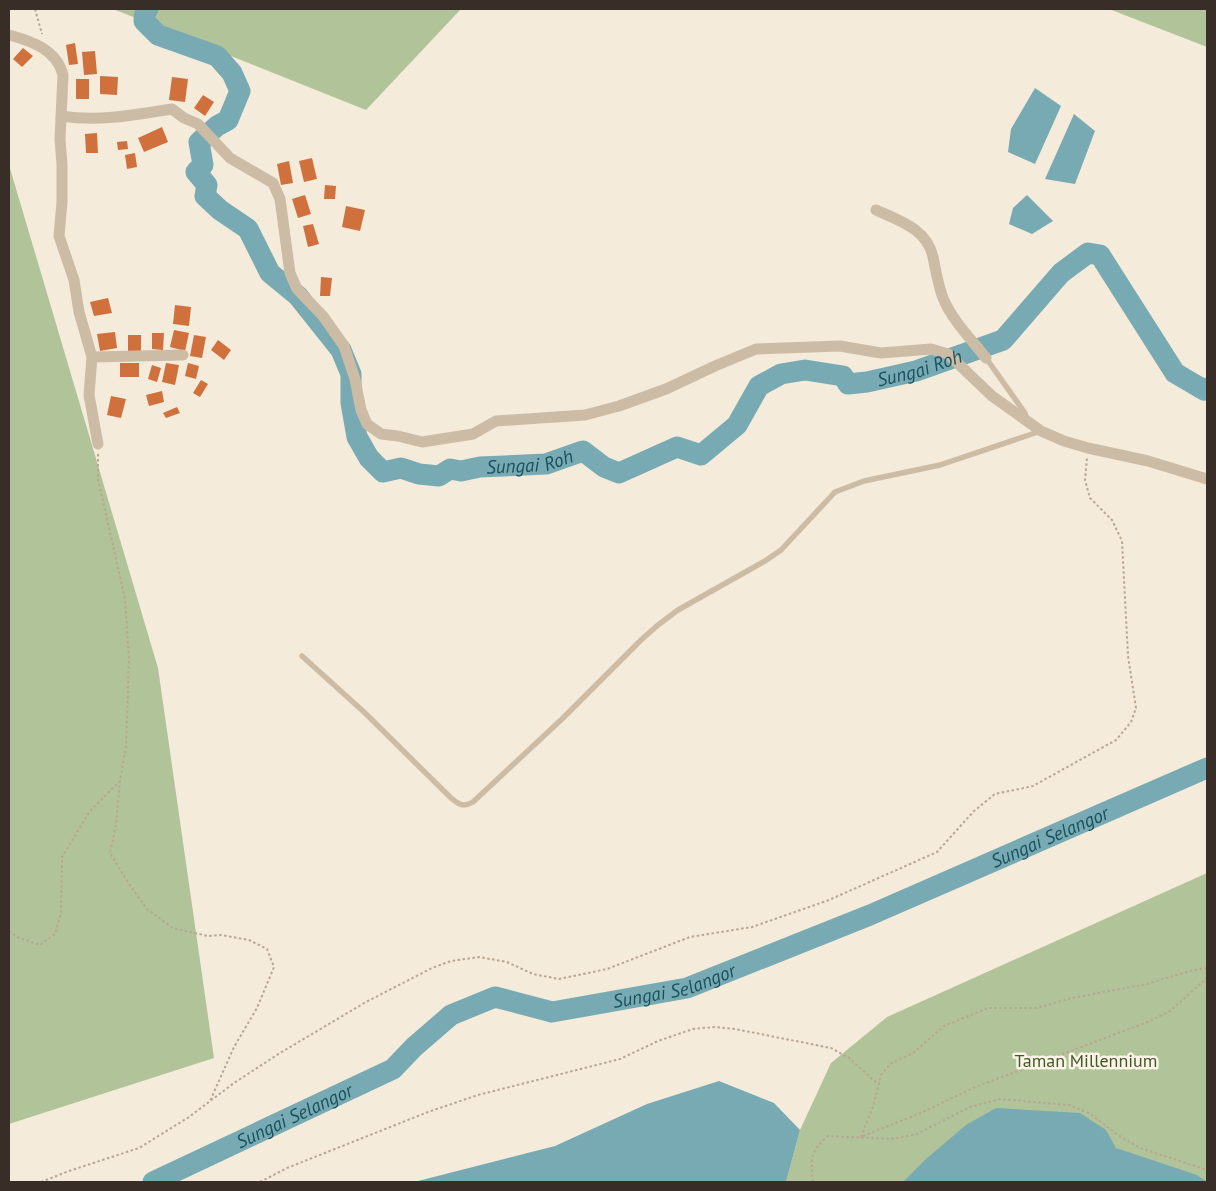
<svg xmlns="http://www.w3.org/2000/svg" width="1216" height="1191" font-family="'PT Sans',sans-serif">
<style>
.green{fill:#b1c499}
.water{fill:#77aab3}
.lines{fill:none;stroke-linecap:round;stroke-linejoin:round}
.river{stroke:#77aab3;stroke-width:21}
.building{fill:#cf703d}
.path{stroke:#b9a690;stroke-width:2;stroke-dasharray:2.5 2.5;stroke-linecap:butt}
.lane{stroke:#cdbca5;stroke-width:5.5}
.street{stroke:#cdbca5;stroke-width:11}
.labels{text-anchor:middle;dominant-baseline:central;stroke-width:5;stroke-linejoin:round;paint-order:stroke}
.park-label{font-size:18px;fill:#425829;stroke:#fbf4e7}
.water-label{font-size:19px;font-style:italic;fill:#19515d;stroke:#fbf4e7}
</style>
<rect width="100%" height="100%" fill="#f4ebdb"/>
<path class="green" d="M 113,9 L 461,9 L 366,110 Z
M 1109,9 L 1207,9 L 1207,47 Z
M 9,165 L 158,668 L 214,1058 L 9,1124 Z
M 1207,873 L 1207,1182 L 786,1182 L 800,1130 L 831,1063 L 887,1017 Z"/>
<path class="water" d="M 1035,88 L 1061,106 L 1035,164 L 1008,152 L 1011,129 Z
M 1074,114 L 1095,131 L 1075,184 L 1045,179 Z
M 1027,195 L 1053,221 L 1032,234 L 1009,224 L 1013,208 Z
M 719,1081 L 774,1103 L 800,1130 L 786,1182 L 414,1182 L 555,1146 L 647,1104 Z
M 996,1108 L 1080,1113 L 1106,1130 L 1116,1148 L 1197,1175 L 1207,1182 L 903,1182 L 926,1159 L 966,1125 Z"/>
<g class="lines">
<g class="river">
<path id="s1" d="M 148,9 L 145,12 L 144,21 L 158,35 L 217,56 L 232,73 L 240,91 L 228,120 L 217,126 L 199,142 L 203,165 L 196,172 L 207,185 L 205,196 L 220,210 L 248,229 L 270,273 L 298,296 L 341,350 L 351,374 L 351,403 L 357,437 L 369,458 L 383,472 L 401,468 L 419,474 L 439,476 L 450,469 L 461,471 L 480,467 L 546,464 L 583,451 L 604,467 L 619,473 L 677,447 L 701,455 L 737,425 L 759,386 L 781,374 L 805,370 L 843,376 L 848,384 L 867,382 L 916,371 L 1003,340 L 1061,273 L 1088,253 L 1100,255 L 1175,373 L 1204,390 L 1207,388"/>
<path id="s2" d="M 153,1182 L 393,1069 L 414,1047 L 451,1015 L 495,997 L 552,1012 L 687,988 L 870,915 L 1207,768"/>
</g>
</g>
<path class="building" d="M 75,43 L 78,64 L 69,65 L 66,45 Z
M 23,48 L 33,56 L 22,67 L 13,59 Z
M 95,51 L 97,74 L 84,75 L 82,52 Z
M 100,76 L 118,77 L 117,95 L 100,94 Z
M 172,77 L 188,79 L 185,102 L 169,100 Z
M 76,79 L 89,79 L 89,99 L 76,99 Z
M 203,95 L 214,102 L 205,116 L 194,108 Z
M 162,127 L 168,142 L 144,152 L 138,138 Z
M 97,133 L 98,153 L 86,153 L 85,134 Z
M 127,141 L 128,149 L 118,150 L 117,142 Z
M 135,153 L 137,167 L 127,169 L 125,155 Z
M 312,158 L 317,179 L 304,182 L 299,161 Z
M 289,161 L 293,183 L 281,185 L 277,164 Z
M 325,185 L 336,186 L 335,199 L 324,199 Z
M 305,195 L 311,214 L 298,218 L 292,199 Z
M 346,206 L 365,210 L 360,231 L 342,227 Z
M 313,224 L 319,244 L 308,247 L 303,226 Z
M 321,277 L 332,278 L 330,296 L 320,296 Z
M 108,298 L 112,313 L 94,316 L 90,302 Z
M 175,305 L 191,307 L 189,326 L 173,324 Z
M 174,330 L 189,333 L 185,351 L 170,347 Z
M 115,332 L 117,348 L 100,351 L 97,334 Z
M 152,333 L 164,333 L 163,350 L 152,349 Z
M 128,335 L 141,335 L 141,351 L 128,351 Z
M 194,335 L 206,337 L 202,358 L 190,356 Z
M 218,340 L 231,350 L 224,360 L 211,350 Z
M 120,363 L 139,363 L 139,377 L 120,377 Z
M 166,363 L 179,365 L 175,385 L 162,382 Z
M 188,363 L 199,366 L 196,379 L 185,376 Z
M 152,365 L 161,368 L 157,382 L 148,379 Z
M 201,380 L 208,384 L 200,397 L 193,393 Z
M 162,391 L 164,402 L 149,406 L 146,395 Z
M 111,396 L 126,399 L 121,418 L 107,415 Z
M 177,407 L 180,413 L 166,418 L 163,413 Z"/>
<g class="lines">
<path class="path" d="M 35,9 L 42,34
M 98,454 L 98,479 L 125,599 L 129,659 L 126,746 L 120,781 L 116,825 L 110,853 L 129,884 L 147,909 L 173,928 L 208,936 L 221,935 L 249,940 L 267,949 L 274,967 L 257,1008 L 234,1047 L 210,1101
M 9,931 L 17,937 L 40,945 L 55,934 L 61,913 L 62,857 L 90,811 L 120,781
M 863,1136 L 923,1112 L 973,1088 L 1150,1021 L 1170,1011 L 1207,978
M 861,1137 L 873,1107 L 881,1075 L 890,1064 L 913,1053 L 944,1026 L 988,1008 L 1036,1008 L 1072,998 L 1147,984 L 1189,971 L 1207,968
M 41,1182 L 69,1171 L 139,1148 L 189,1117 L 234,1083 L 280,1053 L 366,1002 L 432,968 L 451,961 L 479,957 L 507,962 L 533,974 L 559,979 L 607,969 L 690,937 L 752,927 L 829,900 L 937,852 L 974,811 L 995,794 L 1033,786 L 1116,740 L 1131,722 L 1136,708 L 1128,656 L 1122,541 L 1112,520 L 1090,498 L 1085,480 L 1087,458
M 260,1182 L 287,1168 L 428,1112 L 478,1095 L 620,1059 L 658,1041 L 693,1029 L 714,1027 L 735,1029 L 831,1048 L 849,1058 L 878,1084
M 813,1182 C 811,1159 809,1152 828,1136 L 890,1139 L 917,1134 L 970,1107 L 1000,1099 L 1069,1105 L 1089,1113 L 1118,1135 L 1140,1148 L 1207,1170"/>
<path class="lane" d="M 986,358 L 1025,413 L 1027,420
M 302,656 L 364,712 L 450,797 C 458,804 463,808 473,802 L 562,719 L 641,640 L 658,625 L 678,610 L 765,561 L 781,550 L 835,492 L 864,481 L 940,465 L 1041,431"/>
<path class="street" d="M 9,35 C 32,41 57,50 63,75 L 60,139 L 62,165 L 62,202 L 59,236 L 74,280 L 79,312 L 92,357 L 89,395 L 98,444
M 61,116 C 98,122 135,115 172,109 L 184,118 L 198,124 L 230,158 L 273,183 L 280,199 L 290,273 L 297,289 L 323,316 L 344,346 L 355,379 L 361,410 L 367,424 L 381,434 L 398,436 L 422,442 L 473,434 L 496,421 L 585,415 L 619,406 L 666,389 L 715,366 L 756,349 L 840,346 L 881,353 L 931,349 L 948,354 L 992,396 L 1041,431 L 1064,441 L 1088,448 L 1148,461 L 1207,479
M 876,210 C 900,221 927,229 933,257 C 936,271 938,285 943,298 C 952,320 971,339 986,358
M 92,357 L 183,355"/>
</g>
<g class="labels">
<g class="park-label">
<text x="1086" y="1060">Taman Millennium</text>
</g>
<g class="water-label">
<text stroke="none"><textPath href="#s1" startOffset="1210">Sungai Roh</textPath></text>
<text stroke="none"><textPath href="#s1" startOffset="761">Sungai Roh</textPath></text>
<text stroke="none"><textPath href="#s2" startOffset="981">Sungai Selangor</textPath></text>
<text stroke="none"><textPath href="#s2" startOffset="576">Sungai Selangor</textPath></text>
<text stroke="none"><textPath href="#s2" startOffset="156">Sungai Selangor</textPath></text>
</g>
</g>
<rect width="1216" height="1191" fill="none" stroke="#382e27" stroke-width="20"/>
</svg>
